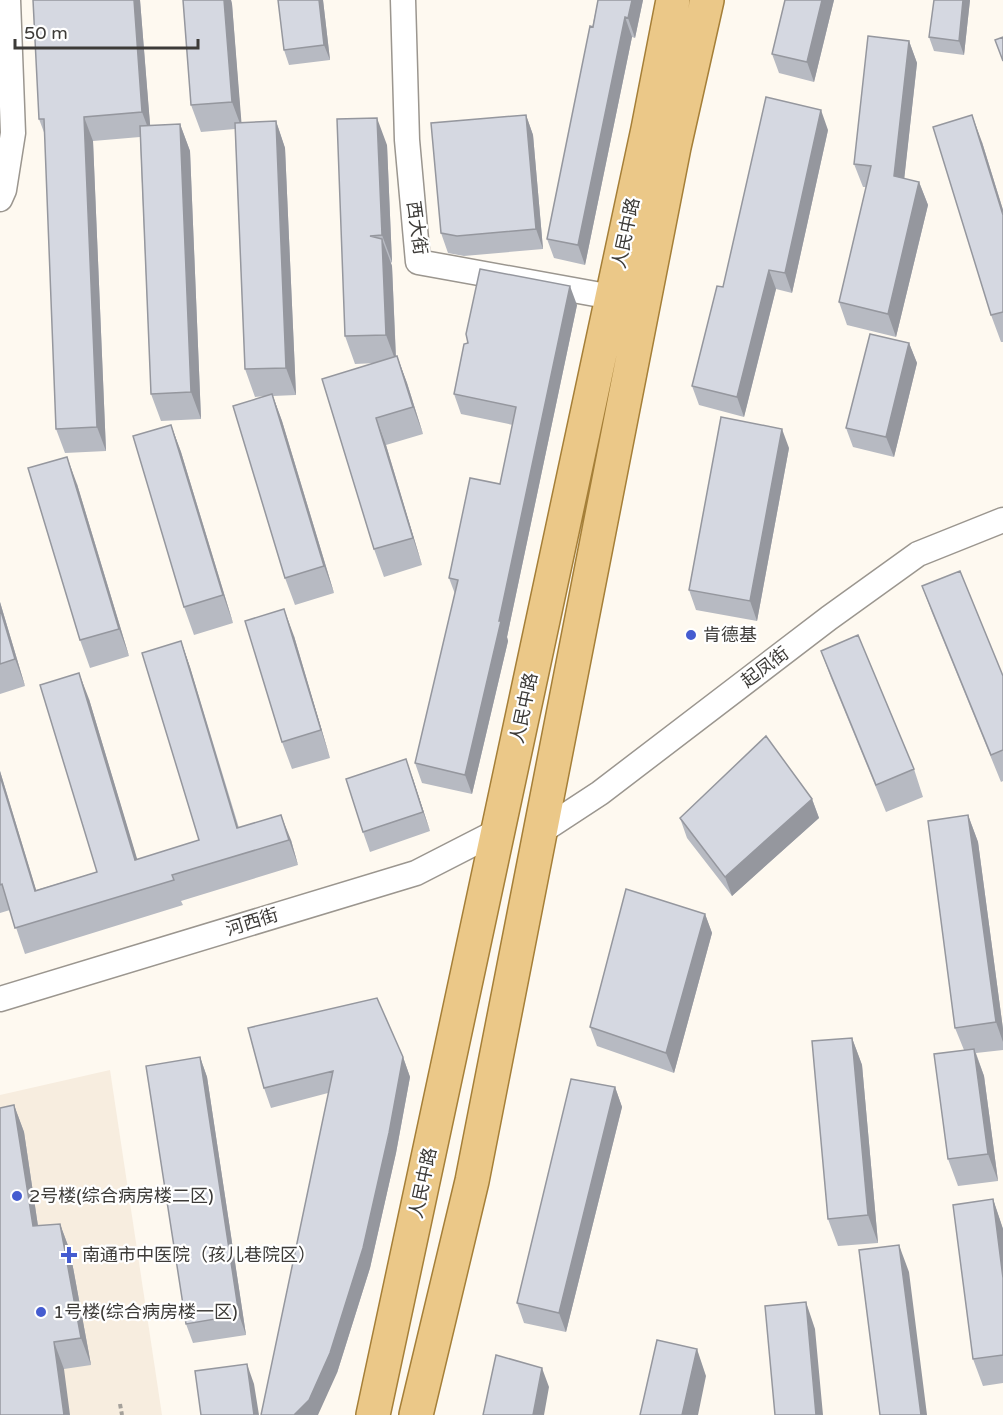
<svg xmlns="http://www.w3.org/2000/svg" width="1003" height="1415" font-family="'Varela Round','Noto Sans SC',sans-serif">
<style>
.built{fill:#f7eddf}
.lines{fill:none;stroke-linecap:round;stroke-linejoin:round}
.street-casing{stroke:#9b968f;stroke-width:27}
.primary-casing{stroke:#a57f38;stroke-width:36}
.path{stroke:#a5a19b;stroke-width:4;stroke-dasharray:4.5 3;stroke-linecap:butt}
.street{stroke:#fff;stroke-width:24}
.primary{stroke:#ebc888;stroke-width:33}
.wall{fill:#b7bac2}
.shaded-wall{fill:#95979e}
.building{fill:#d5d8e1;stroke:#95979e;stroke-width:1.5}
.poi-dot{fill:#455cd0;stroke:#fff;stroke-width:2}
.labels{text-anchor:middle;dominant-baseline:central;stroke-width:4.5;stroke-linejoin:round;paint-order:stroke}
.street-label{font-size:18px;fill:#3d3b38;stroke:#fff}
.poi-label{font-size:18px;fill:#3d3b38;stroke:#fff;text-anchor:start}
</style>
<rect width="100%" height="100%" fill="#fef9f0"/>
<path class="built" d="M 110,1070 L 162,1415 L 0,1415 L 0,1095 Z"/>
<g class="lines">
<defs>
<path id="street" d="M 403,0 L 407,140 L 418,262 L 612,297
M 0,199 L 4,190 L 13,133 L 8,0
M 539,833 L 600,793 L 829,618 L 918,554 L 1003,520
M 0,999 L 416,873 L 498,831"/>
<path id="primary" d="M 373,1415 L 648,129 L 673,0
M 416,1415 L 472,1181 L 674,147 L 707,0"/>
</defs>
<use href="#street" class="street-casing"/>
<use href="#primary" class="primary-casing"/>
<path class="path" d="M 120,1404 L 122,1415"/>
<use href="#street" class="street"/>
<use href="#primary" class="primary"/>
</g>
<path class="wall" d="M 140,0 L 150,126 L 180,124 L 190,151 L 201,419 L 161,421 L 151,394 L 140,137 L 93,141 L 106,451 L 65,453 L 56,429 L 45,135 L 39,119 Z
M 183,0 L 231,0 L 232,4 L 241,123 L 276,121 L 285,148 L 296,395 L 273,396 L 282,421 L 334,593 L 295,605 L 285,578 L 265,396 L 255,397 L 245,369 L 235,129 L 201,132 L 191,105 Z
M 323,0 L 330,60 L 289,65 L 284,50 Z
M 598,0 L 643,0 L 635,38 L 632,37 L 585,265 L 554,258 L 547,239 Z
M 785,0 L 834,0 L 814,82 L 779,73 L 772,54 Z
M 970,0 L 964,55 L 934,51 L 929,37 Z
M 909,41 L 917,63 L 904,179 L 919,182 L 928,205 L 896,337 L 847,325 L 839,302 L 866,187 L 863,187 L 854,164 Z
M 526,115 L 533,135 L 543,249 L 464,256 L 448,253 L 441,233 Z
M 828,130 L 792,293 L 776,289 L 744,417 L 699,405 L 692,386 L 723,287 Z
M 982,142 L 1003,210 L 1003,342 L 1001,342 L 991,315 Z
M 387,145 L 392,262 L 391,263 L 392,266 L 396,357 L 397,356 L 407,383 L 423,434 L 386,445 L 422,565 L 384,577 L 374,549 L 376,363 L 355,364 L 345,336 Z
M 577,305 L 507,637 L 508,641 L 472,794 L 422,783 L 415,763 L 455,594 L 449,578 L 500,484 L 513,425 L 461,414 L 454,394 Z
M 909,343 L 917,363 L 894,457 L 853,447 L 846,428 Z
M 171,425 L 181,452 L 233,623 L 194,635 L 184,607 Z
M 789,448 L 757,621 L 696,610 L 689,590 Z
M 77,484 L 129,656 L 90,668 L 80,640 Z
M 922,586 L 1003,676 L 1003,781 L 1001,782 L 932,613 Z
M 0,602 L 25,686 L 0,694 Z
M 294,636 L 330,758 L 292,769 L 282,742 Z
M 181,641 L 190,667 L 239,828 L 291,840 L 298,865 L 181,901 L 183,905 L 25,954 L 10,910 L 0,913 L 0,771 L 36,890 L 97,872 L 89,699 L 137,860 L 199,840 Z
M 821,651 L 914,769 L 923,797 L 886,812 L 831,678 Z
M 413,779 L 430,831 L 370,852 L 363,832 Z
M 812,799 L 819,818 L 732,896 L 687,838 L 680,818 Z
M 968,815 L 978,842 L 1003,1029 L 1003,1050 L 976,1053 L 984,1076 L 998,1181 L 958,1186 L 948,1159 L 964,1050 L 955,1028 Z
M 705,914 L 712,933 L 674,1073 L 597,1046 L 590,1027 Z
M 248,1028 L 403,1057 L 410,1077 L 396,1153 L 370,1268 L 337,1373 L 328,1093 L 271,1108 L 264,1088 Z
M 852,1038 L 862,1065 L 878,1243 L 838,1246 L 828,1219 Z
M 200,1057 L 207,1077 L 246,1335 L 193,1343 L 186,1324 Z
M 615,1087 L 622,1107 L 566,1332 L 524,1323 L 517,1303 Z
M 14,1105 L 24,1132 L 38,1226 L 60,1224 L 70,1251 L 91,1365 L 64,1369 L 0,1415 Z
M 993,1199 L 1003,1229 L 1003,1383 L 983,1386 L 973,1359 Z"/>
<path class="shaded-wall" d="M 134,0 L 140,0 L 151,136 L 142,112 Z
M 224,0 L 231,0 L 232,4 L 242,129 L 232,102 Z
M 319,0 L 323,0 L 330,60 L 324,45 Z
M 632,0 L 643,0 L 635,38 L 628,18 Z
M 822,0 L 834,0 L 814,82 L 807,62 Z
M 963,0 L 970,0 L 964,55 L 959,41 Z
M 625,17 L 632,37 L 585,265 L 578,245 Z
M 909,41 L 917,63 L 902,199 L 894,176 Z
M 821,110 L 828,130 L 792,293 L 785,273 Z
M 526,115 L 533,135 L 543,249 L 536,229 Z
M 972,115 L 982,142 L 1003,210 L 1003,215 Z
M 84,117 L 93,141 L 106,451 L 97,427 Z
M 377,118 L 387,145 L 392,262 L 382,235 Z
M 276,121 L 285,148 L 296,395 L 286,368 Z
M 180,124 L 190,151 L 201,419 L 191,392 Z
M 919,182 L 928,205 L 896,337 L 888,314 Z
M 382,239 L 392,266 L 396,362 L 386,335 Z
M 769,270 L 776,289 L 744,417 L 737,397 Z
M 570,286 L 577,305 L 507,637 L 508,641 L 472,794 L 465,775 L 499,621 Z
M 909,343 L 917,363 L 894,457 L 886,437 Z
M 397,356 L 407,383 L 423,434 L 413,407 Z
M 272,394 L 282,421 L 334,593 L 324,566 Z
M 376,418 L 386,445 L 422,565 L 413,538 Z
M 171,425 L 181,452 L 233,623 L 223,595 Z
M 782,429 L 789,448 L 757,621 L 750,601 Z
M 67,457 L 77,484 L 129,656 L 119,629 Z
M 0,602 L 25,686 L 15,659 L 0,608 Z
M 284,609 L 294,636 L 330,758 L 321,730 Z
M 181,641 L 190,667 L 246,854 L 237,828 Z
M 79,673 L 89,699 L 145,885 L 135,860 Z
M 406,759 L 413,779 L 430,831 L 423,812 Z
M 0,771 L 44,916 L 35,891 L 0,776 Z
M 812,799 L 819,818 L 732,896 L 725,877 Z
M 281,815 L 291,840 L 298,865 L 289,840 Z
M 968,815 L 978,842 L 1003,1029 L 1003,1042 L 996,1022 Z
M 705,914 L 712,933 L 674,1073 L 666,1053 Z
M 852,1038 L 862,1065 L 878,1243 L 868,1215 Z
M 974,1049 L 984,1076 L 998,1181 L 988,1154 Z
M 200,1057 L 207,1077 L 246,1335 L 239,1315 Z
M 403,1057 L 410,1077 L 396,1153 L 370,1268 L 337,1373 L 318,1415 L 294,1415 Z
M 615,1087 L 622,1107 L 566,1332 L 559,1313 Z
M 14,1105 L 24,1132 L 42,1253 L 33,1226 Z
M 993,1199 L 1003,1229 L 1003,1278 Z
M 60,1224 L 70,1251 L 91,1365 L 81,1338 Z
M 899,1245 L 909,1272 L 927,1415 L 921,1415 Z
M 806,1302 L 815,1329 L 823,1415 L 816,1415 Z
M 54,1342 L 64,1369 L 70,1415 L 64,1415 Z
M 697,1349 L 706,1376 L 698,1415 L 682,1415 Z
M 247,1364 L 254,1384 L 259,1415 L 254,1415 Z
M 542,1368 L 549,1387 L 544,1415 L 533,1415 Z"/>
<path class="building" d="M 33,0 L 134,0 L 142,112 L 84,117 L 97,427 L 56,429 L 44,119 L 39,119 Z
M 183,0 L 224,0 L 232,102 L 191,105 Z
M 278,0 L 319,0 L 324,45 L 284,50 Z
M 598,0 L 632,0 L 628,18 L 625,17 L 578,245 L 547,239 L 590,26 L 593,27 Z
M 785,0 L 822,0 L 807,62 L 772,54 Z
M 934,0 L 963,0 L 959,41 L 929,37 Z
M 868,36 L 909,41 L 894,176 L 919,182 L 888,314 L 839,302 L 871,166 L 854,164 Z
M 1003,37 L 1003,61 L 995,40 Z
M 766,97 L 821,110 L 785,273 L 769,270 L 737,397 L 692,386 L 717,286 L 723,287 Z
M 526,115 L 536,229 L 457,236 L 441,233 L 431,123 Z
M 972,115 L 1003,215 L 1003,312 L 991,315 L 933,127 Z
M 377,118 L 382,235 L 370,236 L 382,239 L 386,335 L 345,336 L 337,119 Z
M 276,121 L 286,368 L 245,369 L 235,123 Z
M 180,124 L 191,392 L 151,394 L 140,126 Z
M 480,269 L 570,286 L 499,621 L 501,621 L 465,775 L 415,763 L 458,580 L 449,578 L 470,478 L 500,484 L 516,407 L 454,394 L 464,344 L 468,343 L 466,334 Z
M 870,334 L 909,343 L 886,437 L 846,428 Z
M 397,356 L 413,407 L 376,418 L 413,538 L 374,549 L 322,379 Z
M 272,394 L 324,566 L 285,578 L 233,406 Z
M 721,417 L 782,429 L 750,601 L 689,590 Z
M 171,425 L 223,595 L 184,607 L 133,436 Z
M 67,457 L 119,629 L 80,640 L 28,468 Z
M 960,571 L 1003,676 L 1003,750 L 991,755 L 922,586 Z
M 0,608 L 15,659 L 0,664 Z
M 284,609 L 321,730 L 282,742 L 245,621 Z
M 858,635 L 914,769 L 876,785 L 821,651 Z
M 181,641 L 237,828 L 281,815 L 289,840 L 172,875 L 174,880 L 15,928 L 2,884 L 0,885 L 0,776 L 35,891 L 97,872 L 40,685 L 79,673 L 135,860 L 199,840 L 142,653 Z
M 766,736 L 812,799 L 725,877 L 680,818 Z
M 406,759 L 423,812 L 363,832 L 346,779 Z
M 968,815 L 996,1022 L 955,1028 L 928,821 Z
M 626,889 L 705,914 L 666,1053 L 590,1027 Z
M 377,998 L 403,1057 L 389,1133 L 363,1248 L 330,1353 L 309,1400 L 294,1415 L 261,1415 L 333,1071 L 264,1088 L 248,1028 Z
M 852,1038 L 868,1215 L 828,1219 L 812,1041 Z
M 974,1049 L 988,1154 L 948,1159 L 934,1054 Z
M 200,1057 L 239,1315 L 186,1324 L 146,1066 Z
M 571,1079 L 615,1087 L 559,1313 L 517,1303 Z
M 14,1105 L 33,1226 L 60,1224 L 81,1338 L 54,1342 L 64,1415 L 0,1415 L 0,1108 Z
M 993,1199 L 1003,1278 L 1003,1355 L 973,1359 L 953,1205 Z
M 899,1245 L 921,1415 L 880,1415 L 859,1250 Z
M 806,1302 L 816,1415 L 775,1415 L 765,1306 Z
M 657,1340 L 697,1349 L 682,1415 L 640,1415 Z
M 496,1355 L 542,1368 L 533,1415 L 483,1415 Z
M 247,1364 L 254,1415 L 201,1415 L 195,1371 Z"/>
<g class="poi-dot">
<circle cx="691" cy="635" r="6"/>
<circle cx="17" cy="1196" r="6"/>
<path d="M66 1246h6v6h6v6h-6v6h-6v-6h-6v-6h6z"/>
<circle cx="41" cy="1312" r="6"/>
</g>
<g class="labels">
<g class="street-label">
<text transform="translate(417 228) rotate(82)">西大街</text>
<text transform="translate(626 233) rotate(-78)">人民中路</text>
<text transform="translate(765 667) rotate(-37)">起凤街</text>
<text transform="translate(524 708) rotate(-78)">人民中路</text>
<text transform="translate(252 922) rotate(-17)">河西街</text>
<text transform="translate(423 1183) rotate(-78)">人民中路</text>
</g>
<g class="poi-label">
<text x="703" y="635">肯德基</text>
<text x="29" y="1196">2号楼(综合病房楼二区)</text>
<text x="82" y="1255">南通市中医院（孩儿巷院区）</text>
<text x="53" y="1312">1号楼(综合病房楼一区)</text>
</g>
</g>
<path d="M15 39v9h183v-9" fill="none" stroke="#3d3b38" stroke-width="3"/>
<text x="24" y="39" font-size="18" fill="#3d3b38" stroke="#ffffff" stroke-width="4.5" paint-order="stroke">50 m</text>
</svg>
